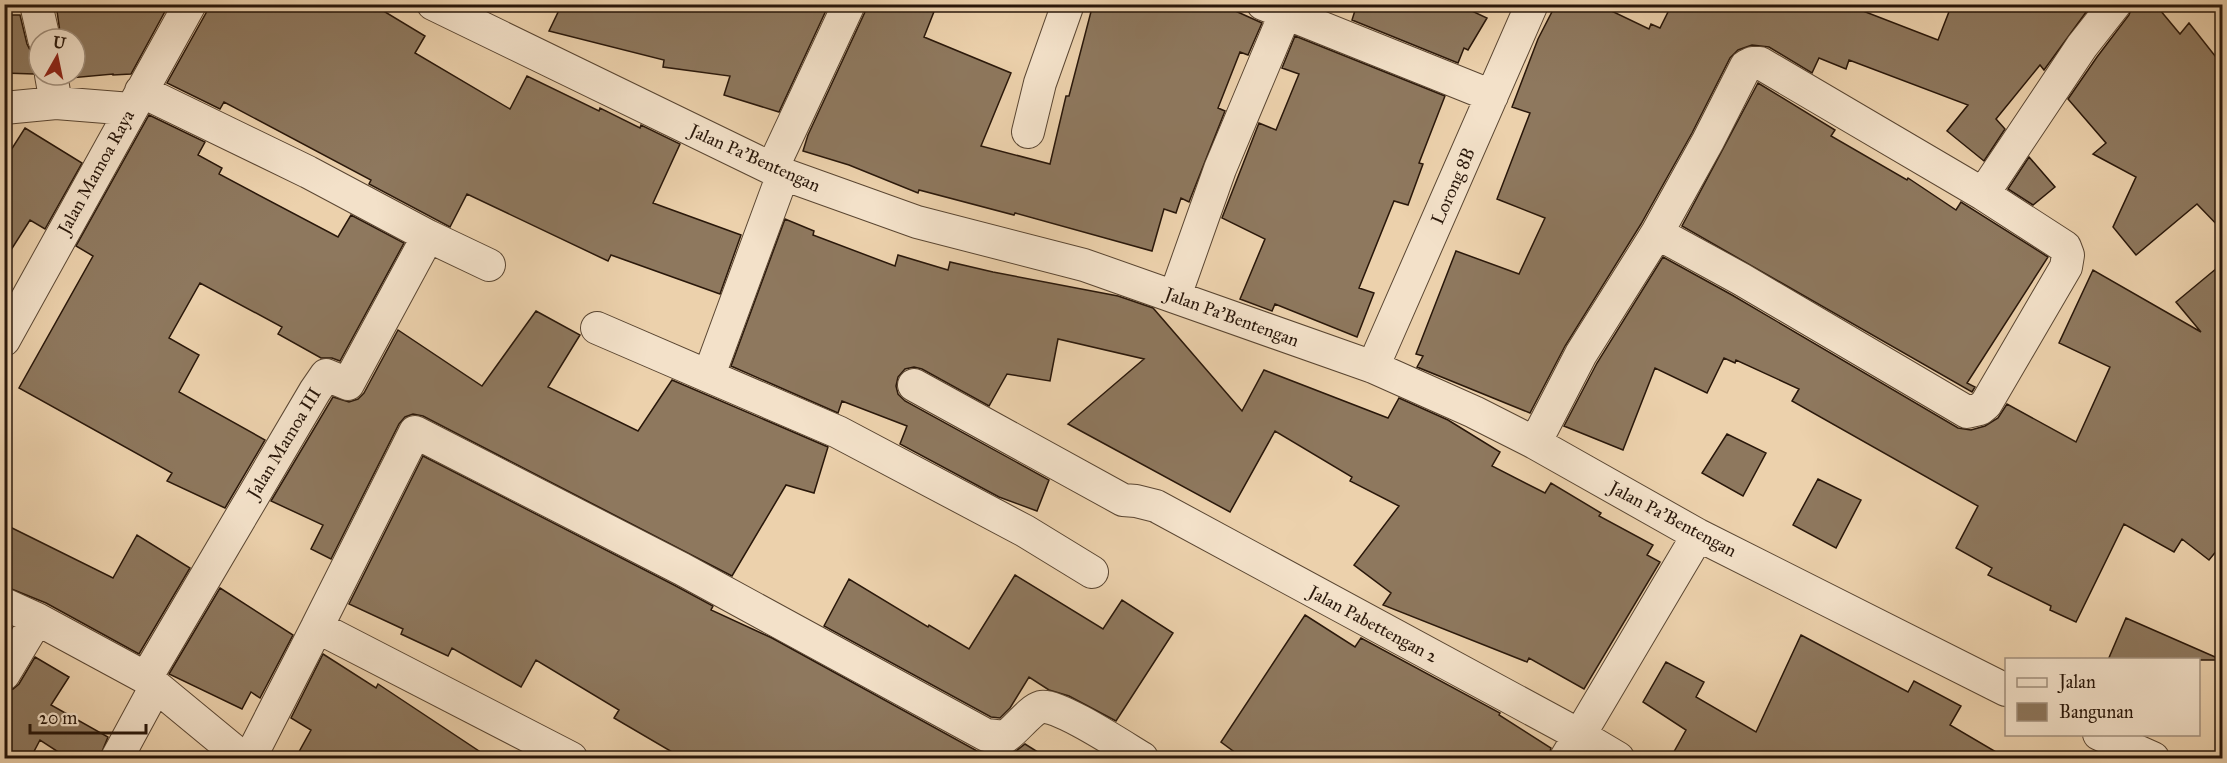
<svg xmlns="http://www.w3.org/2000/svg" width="2227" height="763" font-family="'IM FELL Great Primer',serif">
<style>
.building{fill:#8e785e;stroke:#29170a;stroke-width:1.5}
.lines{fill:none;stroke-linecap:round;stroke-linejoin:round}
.street-casing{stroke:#5a4632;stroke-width:34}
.street{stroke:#f3e1c9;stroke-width:32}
.labels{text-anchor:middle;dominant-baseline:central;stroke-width:5;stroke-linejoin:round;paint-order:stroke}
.street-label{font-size:18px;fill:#29170a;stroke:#f3e1c9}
</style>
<rect width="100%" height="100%" fill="#ecd1ac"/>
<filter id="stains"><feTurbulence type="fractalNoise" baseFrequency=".00333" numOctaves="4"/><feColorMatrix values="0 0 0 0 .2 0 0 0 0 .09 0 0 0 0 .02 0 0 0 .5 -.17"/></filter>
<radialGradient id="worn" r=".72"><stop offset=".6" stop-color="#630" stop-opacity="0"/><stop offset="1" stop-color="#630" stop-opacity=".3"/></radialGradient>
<path class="building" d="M 56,4 L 169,4 L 131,74 L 113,75 L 113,74 L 70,78 L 69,75 L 75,75 L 75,39 L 61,39 Z
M 208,4 L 372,4 L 425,36 L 415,53 L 510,109 L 527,76 L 599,111 L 600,108 L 640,128 L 641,125 L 680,144 L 653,203 L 741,235 L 720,294 L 611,255 L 608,261 L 467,194 L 450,227 L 369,184 L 371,180 L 224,102 L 220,109 L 167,83 L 206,13 Z
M 562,4 L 829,4 L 779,112 L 724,95 L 730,76 L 663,67 L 664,60 L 549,31 Z
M 867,4 L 937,4 L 924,37 L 1011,73 L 981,146 L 1050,164 L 1066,96 L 1069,96 L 1093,4 L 1220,4 L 1262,23 L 1248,55 L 1240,52 L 1218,108 L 1225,111 L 1189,202 L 1181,198 L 1176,213 L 1164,209 L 1152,251 L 1015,213 L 1014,215 L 919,190 L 918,193 L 849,165 L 803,151 L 808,135 L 865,12 Z
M 1357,4 L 1457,4 L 1487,18 L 1468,50 L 1464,48 L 1458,63 L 1352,20 Z
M 1556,4 L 1597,4 L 1649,29 L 1651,24 L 1660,28 L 1672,4 L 1845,4 L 1938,40 L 1952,4 L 2092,4 L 2044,70 L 2040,65 L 1996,119 L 2005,129 L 1984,161 L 1947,131 L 1968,105 L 1849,60 L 1846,69 L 1819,58 L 1812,73 L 1769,47 L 1752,45 L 1738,50 L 1730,58 L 1692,133 L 1641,224 L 1565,346 L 1530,413 L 1417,367 L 1423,356 L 1416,354 L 1456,251 L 1519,274 L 1545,218 L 1497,199 L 1530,113 L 1512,107 L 1538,39 Z
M 2133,4 L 2155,4 L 2180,34 L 2189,23 L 2223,66 L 2223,231 L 2197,204 L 2136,255 L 2113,227 L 2136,177 L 2093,154 L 2106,143 L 2068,99 L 2097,57 L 2129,15 Z
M 4,15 L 20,15 L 27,44 L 31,52 L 39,56 L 39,62 L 34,74 L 4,73 Z
M 1295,36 L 1445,96 L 1419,163 L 1423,164 L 1408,205 L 1394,201 L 1359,288 L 1374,293 L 1357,337 L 1275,304 L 1272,311 L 1240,299 L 1265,239 L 1222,218 L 1259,123 L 1276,130 L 1299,74 L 1282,68 Z
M 1758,83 L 1835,130 L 1831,136 L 1907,180 L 1908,178 L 1956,210 L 1961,202 L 2048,257 L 1967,383 L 1975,387 L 1972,392 L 1682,226 Z
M 149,115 L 205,142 L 198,155 L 222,168 L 219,174 L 338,237 L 351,215 L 404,243 L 340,361 L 332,358 L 321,358 L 278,334 L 282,327 L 200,283 L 169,338 L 199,355 L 179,392 L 265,440 L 225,508 L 167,481 L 172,473 L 19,388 L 93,256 L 76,246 Z
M 25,128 L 82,163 L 45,229 L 30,220 L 4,261 L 4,161 Z
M 2029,157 L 2055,187 L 2033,205 L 2008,189 Z
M 785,219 L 814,231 L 813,235 L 895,266 L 898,255 L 948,270 L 950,262 L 993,272 L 1118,296 L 1153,308 L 1242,411 L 1264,370 L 1388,418 L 1399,398 L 1448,420 L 1500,452 L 1492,466 L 1545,493 L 1551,483 L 1601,513 L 1599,516 L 1653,545 L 1647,555 L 1660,562 L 1584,689 L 1529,658 L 1527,662 L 1383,605 L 1391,593 L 1354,565 L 1399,506 L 1350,481 L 1352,477 L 1275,431 L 1230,512 L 1068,424 L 1144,359 L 1058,339 L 1050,381 L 1007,374 L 989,406 L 922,369 L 914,367 L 905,369 L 898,377 L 896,386 L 898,394 L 905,401 L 1049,480 L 1037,511 L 999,497 L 900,444 L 907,426 L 842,401 L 838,413 L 731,366 Z
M 1663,257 L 1732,295 L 1958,428 L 1971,430 L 1985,426 L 1998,418 L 2007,404 L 2076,442 L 2110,367 L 2059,343 L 2093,270 L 2201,332 L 2176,302 L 2223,263 L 2223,543 L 2209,560 L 2182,539 L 2174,552 L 2124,524 L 2076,622 L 2050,610 L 2051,606 L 1988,575 L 1992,568 L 1956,548 L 1978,506 L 1792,401 L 1799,389 L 1736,360 L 1735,363 L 1724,358 L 1707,393 L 1655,368 L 1623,450 L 1564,426 L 1597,363 Z
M 536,311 L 580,335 L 548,387 L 638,431 L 672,380 L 828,447 L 814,493 L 786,485 L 732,576 L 423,416 L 413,414 L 405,417 L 399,424 L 331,559 L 311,549 L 323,525 L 271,501 L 333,397 L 349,402 L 358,399 L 364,393 L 398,330 L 482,386 Z
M 1727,434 L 1766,453 L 1743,496 L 1702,473 Z
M 423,456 L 674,585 L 713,606 L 711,610 L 772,638 L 977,751 L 1004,755 L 1016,751 L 1025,744 L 1049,759 L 684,759 L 614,718 L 619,710 L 536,660 L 521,687 L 452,648 L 448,656 L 401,634 L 403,629 L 349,604 Z
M 1818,479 L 1861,500 L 1836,548 L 1793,525 Z
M 4,524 L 113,578 L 137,535 L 190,568 L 139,654 L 46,603 L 4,586 Z
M 1015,575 L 1103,629 L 1122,600 L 1173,633 L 1116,721 L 1069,696 L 1049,690 L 1029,677 L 1010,708 L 1000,718 L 991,717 L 824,626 L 849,579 L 928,627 L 929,625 L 969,649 Z
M 220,588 L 293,635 L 260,698 L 251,692 L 242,709 L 169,674 Z
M 1305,615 L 1355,647 L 1361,638 L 1500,713 L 1499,715 L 1551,748 L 1548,759 L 1244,759 L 1221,742 Z
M 2126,618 L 2222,660 L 2108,660 Z
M 1801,635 L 1908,692 L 1914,681 L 1961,706 L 1950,725 L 2008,759 L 1670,759 L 1686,730 L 1643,702 L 1666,662 L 1704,682 L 1696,697 L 1756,732 Z
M 323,654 L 376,688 L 378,684 L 491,759 L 295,759 L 311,730 L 291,718 Z
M 35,657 L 69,677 L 51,705 L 108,737 L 99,759 L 69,759 L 40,740 L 30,759 L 4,759 L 4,692 L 13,689 L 19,684 Z"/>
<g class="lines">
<defs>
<path id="street" d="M 36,4 L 44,39
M 433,4 L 783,174 L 917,222 L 1084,265 L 1373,367 L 1474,412 L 1535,443 L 1698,535 L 2006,690
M 1263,4 L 1492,96
M 51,75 L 56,103
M 141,91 L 308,172 L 428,236 L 489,265
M 4,108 L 56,103 L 131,109
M 1028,132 L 1040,83 L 1068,4
M 772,169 L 849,4
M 1983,194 L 2082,46 L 2115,4
M 1175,296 L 1220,169 L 1285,14
M 597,328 L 838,432 L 1025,531 L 1092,572
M 4,340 L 190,4
M 1373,367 L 1532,4
M 709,375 L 783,174
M 914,385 L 1123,500 L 1136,501 L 1156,506 L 1581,736 L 1618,758
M 1535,443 L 1581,354 L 1657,233 L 1708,141 L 1746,66 L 1752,63 L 1760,63 L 1983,194 L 2065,247 L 2068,255 L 2066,267 L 1986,404 L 1980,409 L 1967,412 L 1741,279 L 1657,233
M 4,604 L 37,619 L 146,678 L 243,758
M 317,627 L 415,432 L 682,569 L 986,735 L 1005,737 C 1016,730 1030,710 1041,707 C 1057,703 1125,748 1142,758
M 4,674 L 37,619
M 146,678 L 315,391 L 326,375 L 348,384 L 428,236
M 2099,734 L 2153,758
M 117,758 L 156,686
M 250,758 L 317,627 L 571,758
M 1566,758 L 1698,535"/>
</defs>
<use href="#street" class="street-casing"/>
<use href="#street" class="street"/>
</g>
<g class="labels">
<g class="street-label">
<text transform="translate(755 158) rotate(24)">Jalan Pa'Bentengan</text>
<text transform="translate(96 172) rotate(-61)">Jalan Mamoa Raya</text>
<text transform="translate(1453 186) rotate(-66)">Lorong 8B</text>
<text transform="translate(1232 317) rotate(20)">Jalan Pa'Bentengan</text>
<text transform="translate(284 443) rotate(-59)">Jalan Mamoa III</text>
<text transform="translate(1673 519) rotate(28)">Jalan Pa'Bentengan</text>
<text transform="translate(1373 624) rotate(28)">Jalan Pabettengan 2</text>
</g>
</g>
<rect width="2227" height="763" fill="none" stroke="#ecd1ac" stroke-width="24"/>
<rect x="6" y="6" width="2215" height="751" fill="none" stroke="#29170a" stroke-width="3"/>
<rect x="12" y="12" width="2203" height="739" fill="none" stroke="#29170a" stroke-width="1.5"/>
<rect x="2005" y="658" width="195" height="78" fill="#f3e1c9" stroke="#a2907d" stroke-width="1.5"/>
<rect x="2017" y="678" width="30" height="9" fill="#f3e1c9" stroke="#a2907d" stroke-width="1.5"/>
<text x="2059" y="688" font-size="18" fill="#29170a">Jalan</text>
<rect x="2017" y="703" width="30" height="18" fill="#8e785e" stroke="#a2907d" stroke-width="1.5"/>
<text x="2059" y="718" font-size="18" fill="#29170a">Bangunan</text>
<g transform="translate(57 57) rotate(9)"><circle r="28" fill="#f3e1c9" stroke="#a2907d" stroke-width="1.5"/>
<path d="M0-4.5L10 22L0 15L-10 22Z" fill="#8f2418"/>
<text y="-9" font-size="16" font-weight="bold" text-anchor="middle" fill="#29170a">U</text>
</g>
<path d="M30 724v9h116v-9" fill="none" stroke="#29170a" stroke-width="3"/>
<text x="39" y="724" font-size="18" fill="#29170a" stroke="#f3e1c9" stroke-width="4.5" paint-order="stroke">20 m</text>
<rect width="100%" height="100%" filter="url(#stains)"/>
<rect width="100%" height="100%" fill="url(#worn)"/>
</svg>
